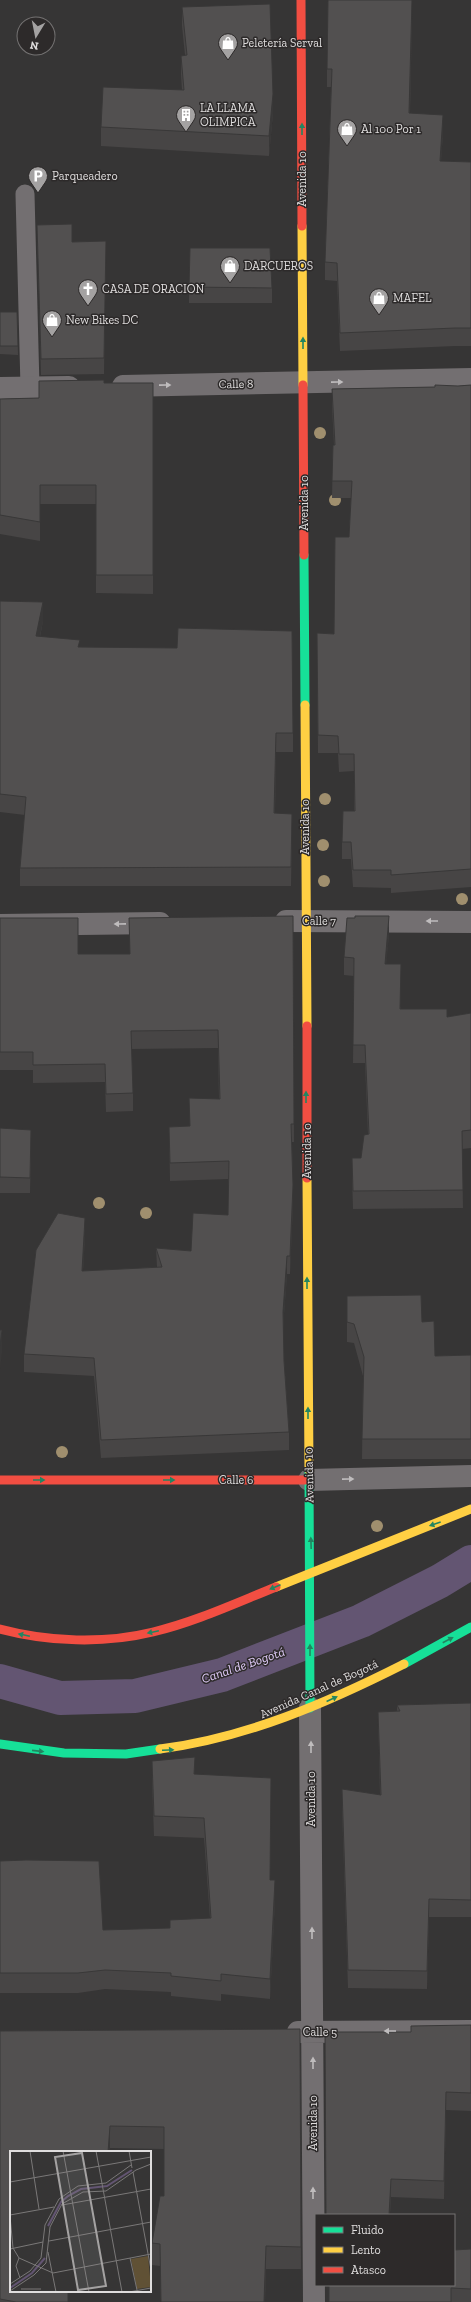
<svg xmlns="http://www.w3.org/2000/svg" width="471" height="2302" font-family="'Zilla Slab',serif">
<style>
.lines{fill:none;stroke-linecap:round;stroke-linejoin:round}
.canal{stroke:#635572;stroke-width:34}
.lane{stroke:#736f71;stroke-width:19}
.street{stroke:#736f71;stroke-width:22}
.fast{stroke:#16e098;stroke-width:9}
.slow{stroke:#ffcf43;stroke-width:9}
.jam{stroke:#f24e42;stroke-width:9}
.tree{fill:#a08f6e}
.wall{fill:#474545}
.shaded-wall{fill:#393838}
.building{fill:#525050;stroke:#393838}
.oneway{fill:#228561}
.oneway2{fill:#bfbcbd}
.labels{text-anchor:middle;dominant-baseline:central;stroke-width:3;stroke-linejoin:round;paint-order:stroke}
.poi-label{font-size:12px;fill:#dfdddd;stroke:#2d2a2a;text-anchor:start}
.street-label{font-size:12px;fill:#dfdddd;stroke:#2d2a2a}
.water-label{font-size:13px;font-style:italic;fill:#e2cdfb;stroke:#2d2a2a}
.inset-river{fill:none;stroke:#635572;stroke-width:2}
.inset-road{fill:none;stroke:#7a7878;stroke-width:1}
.view{fill:#a4a2a2;fill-opacity:0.15;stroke:#a4a2a2;stroke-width:2}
.inset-edge{fill:none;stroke:#dfdddd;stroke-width:2}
</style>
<rect width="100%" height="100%" fill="#363535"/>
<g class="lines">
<path class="canal" d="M 0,1681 L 60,1698 L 135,1696 L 222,1675 L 361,1621 L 440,1581 L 471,1562"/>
<path class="lane" d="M 25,194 L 30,387"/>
<path class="street" d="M 123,386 L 471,379
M 0,388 L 69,387
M 286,921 L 471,922
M 0,925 L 160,923
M 309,1480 L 471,1476
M 310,1708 L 314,2302
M 298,2032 L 471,2031"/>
<path class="fast" d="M 304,555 L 305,705
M 309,1470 L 310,1708
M 404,1664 L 471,1627
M 0,1744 L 64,1753 L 126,1754 L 160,1749"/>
<path class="slow" d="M 302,226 L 303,385
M 305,705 L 307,1026
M 307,1178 L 309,1470
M 276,1587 L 471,1509
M 160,1749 C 246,1738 327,1703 404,1664"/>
<path class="jam" d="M 301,0 L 302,226
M 303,385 L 304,555
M 307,1026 L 307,1178
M 0,1480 L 309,1480
M 0,1629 C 49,1642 104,1644 153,1632 C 195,1622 236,1603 276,1587"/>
</g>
<g class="tree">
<circle cx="320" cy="433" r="6"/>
<circle cx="335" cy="500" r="6"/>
<circle cx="325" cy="799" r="6"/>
<circle cx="323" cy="845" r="6"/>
<circle cx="324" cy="881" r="6"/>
<circle cx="462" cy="899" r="6"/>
<circle cx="99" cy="1203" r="6"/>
<circle cx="146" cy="1213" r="6"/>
<circle cx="62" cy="1452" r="6"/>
<circle cx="377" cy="1526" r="6"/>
</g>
<path class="wall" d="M 182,7 L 273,113 L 269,156 L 101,146 L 101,127 L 182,90 L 181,75 L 181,56 L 185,55 L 182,26 Z
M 412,16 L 410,113 L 443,133 L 441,161 L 471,162 L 471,346 L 455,346 L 340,351 L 337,281 L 325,280 L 325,262 L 331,87 L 327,87 L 327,69 Z
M 37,225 L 72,242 L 106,241 L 104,374 L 41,375 Z
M 189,287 L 272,288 L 272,303 L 189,303 Z
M 0,312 L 17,312 L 18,355 L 0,354 Z
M 104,383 L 153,383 L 153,594 L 96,593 L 96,504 L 40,504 L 40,541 L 0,534 L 0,399 L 39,398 Z
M 471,385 L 471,887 L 391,893 L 391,888 L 353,887 L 351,859 L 342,859 L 342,842 L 354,811 L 354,771 L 339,772 L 338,753 L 318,753 L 317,633 L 334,634 L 349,537 L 351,498 L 332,498 L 333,445 L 334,445 L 332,406 L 332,389 L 435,387 L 458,386 Z
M 0,601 L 43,621 L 40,637 L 80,647 L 293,733 L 293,752 L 276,752 L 275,813 L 292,832 L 291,886 L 20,886 L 20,868 L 25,815 L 0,812 Z
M 293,916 L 294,1142 L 292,1142 L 293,1203 L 290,1274 L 287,1274 L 283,1327 L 284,1361 L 289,1432 L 289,1450 L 101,1458 L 94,1376 L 24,1372 L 24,1354 L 85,1236 L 83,1271 L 157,1267 L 156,1248 L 191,1251 L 228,1215 L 228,1179 L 170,1181 L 169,1127 L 190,1126 L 219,1099 L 218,1048 L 131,1049 L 133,1093 L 133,1111 L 106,1112 L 105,1082 L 33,1083 L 33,1070 L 0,1070 L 0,918 L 78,954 L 130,954 Z
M 389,934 L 386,964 L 401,1009 L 447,1017 L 471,1013 L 471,1148 L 462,1149 L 463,1208 L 353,1209 L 352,1176 L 352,1158 L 361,1158 L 368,1134 L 365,1063 L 353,1063 L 354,976 L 344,975 L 344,957 Z
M 0,1128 L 31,1145 L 30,1193 L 0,1193 Z
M 347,1296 L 422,1322 L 435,1356 L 471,1355 L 471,1459 L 362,1459 L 363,1376 L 354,1343 L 347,1342 Z
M 471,1703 L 471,1917 L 429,1917 L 427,1989 L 348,1988 L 342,1807 L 342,1789 L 380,1795 L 378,1712 L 397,1711 L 397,1705 Z
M 152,1761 L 195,1774 L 270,1880 L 275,1900 L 270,1999 L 221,1994 L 221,2001 L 171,1996 L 171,1992 L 105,1989 L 78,1993 L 0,1993 L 0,1861 L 103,1930 L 170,1928 L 210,1918 L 204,1838 L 154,1836 L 152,1781 Z
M 471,2025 L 471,2111 L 446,2110 L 444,2199 L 391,2197 L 390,2215 L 326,2215 L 411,2032 Z
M 300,2029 L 301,2269 L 266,2269 L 265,2302 L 161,2302 L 160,2266 L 152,2265 L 152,2243 L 164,2196 L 164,2149 L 110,2148 L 11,2152 L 68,2302 L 0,2302 L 0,2031 Z
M 471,2249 L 471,2302 L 329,2302 Z"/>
<path class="shaded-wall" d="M 412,0 L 412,16 L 409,130 L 409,113 Z
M 273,94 L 273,113 L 269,156 L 269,136 Z
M 443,115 L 443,133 L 440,179 L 440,161 Z
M 43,602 L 43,621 L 36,655 L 36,636 Z
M 276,733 L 276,752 L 274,832 L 274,813 Z
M 389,916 L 389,934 L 385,982 L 385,964 Z
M 293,1185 L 293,1203 L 290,1274 L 290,1256 Z
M 85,1218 L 85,1236 L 82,1289 L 82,1271 Z
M 287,1256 L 287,1274 L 283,1330 L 283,1312 Z
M 2,1330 L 2,1353 L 0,1369 L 0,1346 Z
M 195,1757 L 195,1777 L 194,1774 Z
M 275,1880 L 275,1900 L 270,1999 L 270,1979 Z
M 429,1899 L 429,1917 L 427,1989 L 427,1971 Z
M 446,2092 L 446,2110 L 444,2199 L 444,2181 Z
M 110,2126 L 110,2152 L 108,2152 Z
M 391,2179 L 390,2215 L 389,2215 Z
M 266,2246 L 265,2302 L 264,2302 Z"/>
<path class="building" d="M 328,0 L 412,0 L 409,113 L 443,115 L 440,161 L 471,162 L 471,328 L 455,328 L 340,333 L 337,263 L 325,262 L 332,69 L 327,69 Z
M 270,4 L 273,94 L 269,136 L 101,127 L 103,87 L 184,90 L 181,56 L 187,55 L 182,7 Z
M 72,224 L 72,242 L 106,241 L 104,358 L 41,359 L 37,225 Z
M 190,248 L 270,248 L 272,288 L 189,287 Z
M 0,312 L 17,312 L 18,346 L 0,346 Z
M 104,380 L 104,383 L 153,383 L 153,575 L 96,575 L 96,485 L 40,485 L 40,522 L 0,515 L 0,399 L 39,398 L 39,381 Z
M 435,385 L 458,386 L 471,385 L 471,869 L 391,875 L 391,870 L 353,870 L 351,842 L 342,842 L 343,811 L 355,811 L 354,754 L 339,754 L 338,736 L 318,735 L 317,633 L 334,634 L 335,537 L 349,537 L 352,481 L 332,481 L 333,445 L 335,445 L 332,389 L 435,387 Z
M 0,601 L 43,602 L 36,636 L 80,640 L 78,647 L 177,648 L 178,628 L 292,631 L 293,733 L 276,733 L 274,813 L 292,814 L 291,867 L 20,868 L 26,797 L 0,794 Z
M 293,916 L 294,1124 L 291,1124 L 293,1185 L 290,1256 L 287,1256 L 283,1312 L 284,1361 L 289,1432 L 101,1440 L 94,1358 L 24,1354 L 36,1250 L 58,1213 L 85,1218 L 82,1271 L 162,1267 L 156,1248 L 191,1251 L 193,1213 L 228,1215 L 229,1161 L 170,1163 L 169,1127 L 190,1126 L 189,1098 L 220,1099 L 218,1030 L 131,1031 L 133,1093 L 106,1094 L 105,1064 L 33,1065 L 33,1052 L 0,1052 L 0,918 L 78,918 L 78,954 L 130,954 L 129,918 Z
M 355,916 L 389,916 L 385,964 L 401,964 L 400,1009 L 447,1009 L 447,1017 L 471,1013 L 471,1130 L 462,1131 L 463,1190 L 353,1191 L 352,1158 L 361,1158 L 364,1135 L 369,1134 L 365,1045 L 353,1045 L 354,958 L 344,957 L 347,918 L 355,918 Z
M 0,1128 L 31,1130 L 30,1178 L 0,1177 Z
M 421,1295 L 422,1322 L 434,1321 L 435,1356 L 471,1355 L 471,1439 L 362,1439 L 364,1357 L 354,1324 L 347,1322 L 347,1296 Z
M 0,1330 L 2,1330 L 0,1346 Z
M 471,1703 L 471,1900 L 429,1899 L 427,1971 L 348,1970 L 342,1789 L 381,1795 L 378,1712 L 400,1711 L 397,1705 Z
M 195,1757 L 194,1774 L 271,1778 L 270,1880 L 275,1880 L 270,1979 L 221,1974 L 221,1981 L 171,1976 L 171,1973 L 105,1970 L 78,1973 L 0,1973 L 0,1861 L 26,1860 L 99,1861 L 103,1930 L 170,1928 L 170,1920 L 211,1918 L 204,1818 L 154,1816 L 152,1761 Z
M 471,2025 L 471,2093 L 446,2092 L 444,2181 L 391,2179 L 389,2215 L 326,2215 L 325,2032 L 411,2032 L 411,2026 Z
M 300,2029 L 301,2247 L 266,2246 L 264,2302 L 161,2302 L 160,2244 L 152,2243 L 160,2196 L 164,2196 L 164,2127 L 110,2126 L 108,2152 L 11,2152 L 11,2291 L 68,2291 L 68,2302 L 16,2302 L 0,2299 L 0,2031 Z
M 471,2249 L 471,2289 L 451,2288 L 451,2302 L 329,2302 L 329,2285 L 454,2285 L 454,2250 Z"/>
<defs><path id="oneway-solid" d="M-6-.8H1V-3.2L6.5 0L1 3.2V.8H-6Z"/></defs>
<g class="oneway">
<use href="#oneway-solid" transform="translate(302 129) rotate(-90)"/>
<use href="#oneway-solid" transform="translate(303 343) rotate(-90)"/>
<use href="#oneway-solid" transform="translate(306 1097) rotate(-90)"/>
<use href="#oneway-solid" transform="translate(307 1283) rotate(-90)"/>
<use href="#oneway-solid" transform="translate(308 1413) rotate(-90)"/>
<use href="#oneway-solid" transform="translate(39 1480)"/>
<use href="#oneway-solid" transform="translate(169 1480)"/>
<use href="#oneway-solid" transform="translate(435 1524) rotate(161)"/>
<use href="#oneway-solid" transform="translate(311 1543) rotate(-92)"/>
<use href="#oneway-solid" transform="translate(275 1587) rotate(157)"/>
<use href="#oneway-solid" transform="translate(153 1632) rotate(168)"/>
<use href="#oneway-solid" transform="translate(24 1635) rotate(-168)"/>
<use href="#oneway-solid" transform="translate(448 1640) rotate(-28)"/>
<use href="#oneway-solid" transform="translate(310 1650) rotate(-90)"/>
<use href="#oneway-solid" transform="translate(332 1699) rotate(-25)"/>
<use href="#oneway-solid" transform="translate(168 1750) rotate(-3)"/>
<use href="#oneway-solid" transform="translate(38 1751) rotate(6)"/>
</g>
<g class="oneway2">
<use href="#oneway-solid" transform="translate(337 382) rotate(-1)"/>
<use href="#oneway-solid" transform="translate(165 385) rotate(-1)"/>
<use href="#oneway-solid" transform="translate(432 921) rotate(-180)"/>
<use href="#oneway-solid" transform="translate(120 924) rotate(179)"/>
<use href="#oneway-solid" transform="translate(348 1479) rotate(-1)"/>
<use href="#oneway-solid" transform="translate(311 1747) rotate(-90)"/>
<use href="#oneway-solid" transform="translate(312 1933) rotate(-90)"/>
<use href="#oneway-solid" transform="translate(390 2031) rotate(180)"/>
<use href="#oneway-solid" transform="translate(313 2063) rotate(-90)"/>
<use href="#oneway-solid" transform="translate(313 2193) rotate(-90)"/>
</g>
<defs>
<symbol id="shop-pin" viewBox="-11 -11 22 30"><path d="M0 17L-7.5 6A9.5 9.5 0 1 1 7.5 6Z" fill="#a4a2a2" stroke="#2d2a2a"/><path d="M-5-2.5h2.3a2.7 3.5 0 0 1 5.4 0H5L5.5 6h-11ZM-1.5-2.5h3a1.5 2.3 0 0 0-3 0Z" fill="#fff"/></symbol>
<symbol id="building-pin" viewBox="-11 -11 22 30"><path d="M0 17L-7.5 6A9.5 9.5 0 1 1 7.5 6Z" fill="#a4a2a2" stroke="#2d2a2a"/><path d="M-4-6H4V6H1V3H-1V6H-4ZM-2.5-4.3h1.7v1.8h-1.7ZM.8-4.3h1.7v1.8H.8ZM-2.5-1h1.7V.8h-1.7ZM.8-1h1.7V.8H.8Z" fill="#fff"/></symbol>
<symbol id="parking-pin" viewBox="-11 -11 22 30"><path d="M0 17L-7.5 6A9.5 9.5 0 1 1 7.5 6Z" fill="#a4a2a2" stroke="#2d2a2a"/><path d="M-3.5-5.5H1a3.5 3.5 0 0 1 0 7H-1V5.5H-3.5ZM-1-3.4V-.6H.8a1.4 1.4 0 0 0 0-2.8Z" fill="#fff"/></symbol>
<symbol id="church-pin" viewBox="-11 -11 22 30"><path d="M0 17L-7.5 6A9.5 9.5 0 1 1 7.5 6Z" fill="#a4a2a2" stroke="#2d2a2a"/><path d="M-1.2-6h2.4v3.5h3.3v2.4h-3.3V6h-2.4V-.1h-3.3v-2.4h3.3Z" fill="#fff"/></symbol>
</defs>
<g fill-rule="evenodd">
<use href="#shop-pin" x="217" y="32" width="22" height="30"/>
<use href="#building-pin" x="175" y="104" width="22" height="30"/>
<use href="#shop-pin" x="336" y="118" width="22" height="30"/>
<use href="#parking-pin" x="27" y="165" width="22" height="30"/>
<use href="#shop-pin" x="219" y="255" width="22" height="30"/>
<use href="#church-pin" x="77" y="278" width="22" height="30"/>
<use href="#shop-pin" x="368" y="287" width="22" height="30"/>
<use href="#shop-pin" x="41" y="309" width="22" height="30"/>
</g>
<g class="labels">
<g class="poi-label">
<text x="242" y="43">Peletería Serval</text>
<text x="200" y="108">LA LLAMA<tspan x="200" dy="14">OLIMPICA</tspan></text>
<text x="361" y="129">Al 100 Por 1</text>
<text x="52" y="176">Parqueadero</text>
<text x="244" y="266">DARCUEROS</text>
<text x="102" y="289">CASA DE ORACION</text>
<text x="393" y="298">MAFEL</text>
<text x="66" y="320">New Bikes DC</text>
</g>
<g class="street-label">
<text transform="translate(302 179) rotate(-90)">Avenida 10</text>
<text transform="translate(236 384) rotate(-1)">Calle 8</text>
<text transform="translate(304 503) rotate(-90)">Avenida 10</text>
<text transform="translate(305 827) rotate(-90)">Avenida 10</text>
<text x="319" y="921">Calle 7</text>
<text transform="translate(307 1151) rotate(-90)">Avenida 10</text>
<text transform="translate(309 1475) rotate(-91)">Avenida 10</text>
<text x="236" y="1480">Calle 6</text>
<text transform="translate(319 1689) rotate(-24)">Avenida Canal de Bogotá</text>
<text transform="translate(311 1799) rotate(-90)">Avenida 10</text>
<text x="320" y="2032">Calle 5</text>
<text transform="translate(313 2123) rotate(-90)">Avenida 10</text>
</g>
<g class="water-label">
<text transform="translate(243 1665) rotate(-19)">Canal de Bogotá</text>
</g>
</g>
<g transform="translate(10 2151)">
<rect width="141" height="141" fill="#363535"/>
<path d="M 138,105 L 141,136 L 127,138 L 121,108 Z" fill="#605135"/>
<path class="inset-river" d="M 38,75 L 51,51 L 58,45 L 71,38 L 97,35 L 122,19M 0,137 L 22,122 L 35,107"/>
<path class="inset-road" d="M 20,0 L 29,58M 53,0 L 79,141M 86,0 L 112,141M 119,0 L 122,17M 123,21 L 141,119M 0,31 L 141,6M 52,54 L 141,38M 0,64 L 44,56M 0,65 L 3,97 L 9,107 L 43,122 L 141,103M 39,90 L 141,71M 0,98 L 33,91M 38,101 L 46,141M 9,107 L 6,115 L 10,127M 120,107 L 127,139M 0,133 L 20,120 L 31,107 L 35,74 L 49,48 L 68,35 L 96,32 L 121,14M 11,138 L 31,138M 0,140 L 24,124 L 36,112 L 40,76 L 52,53 L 73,41 L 96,40 L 126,19 L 141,13M 119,141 L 141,137"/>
<path class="view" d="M 72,2 L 96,135 L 68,139 L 45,6 Z"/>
<rect width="141" height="141" class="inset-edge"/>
</g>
<rect x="315" y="2214" width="140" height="72" fill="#2d2a2a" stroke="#747272"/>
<rect x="323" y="2227" width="20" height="6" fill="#16e098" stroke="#747272"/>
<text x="351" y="2234" font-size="12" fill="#dfdddd">Fluido</text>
<rect x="323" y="2247" width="20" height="6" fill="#ffcf43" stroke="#747272"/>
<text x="351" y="2254" font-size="12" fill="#dfdddd">Lento</text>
<rect x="323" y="2267" width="20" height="6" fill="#f24e42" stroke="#747272"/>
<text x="351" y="2274" font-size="12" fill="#dfdddd">Atasco</text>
<g transform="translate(36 36) rotate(190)"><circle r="19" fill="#2d2a2a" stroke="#747272"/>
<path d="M0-3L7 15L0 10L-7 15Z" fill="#a4a2a2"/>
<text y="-6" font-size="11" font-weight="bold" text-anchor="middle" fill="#dfdddd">N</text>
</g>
</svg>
